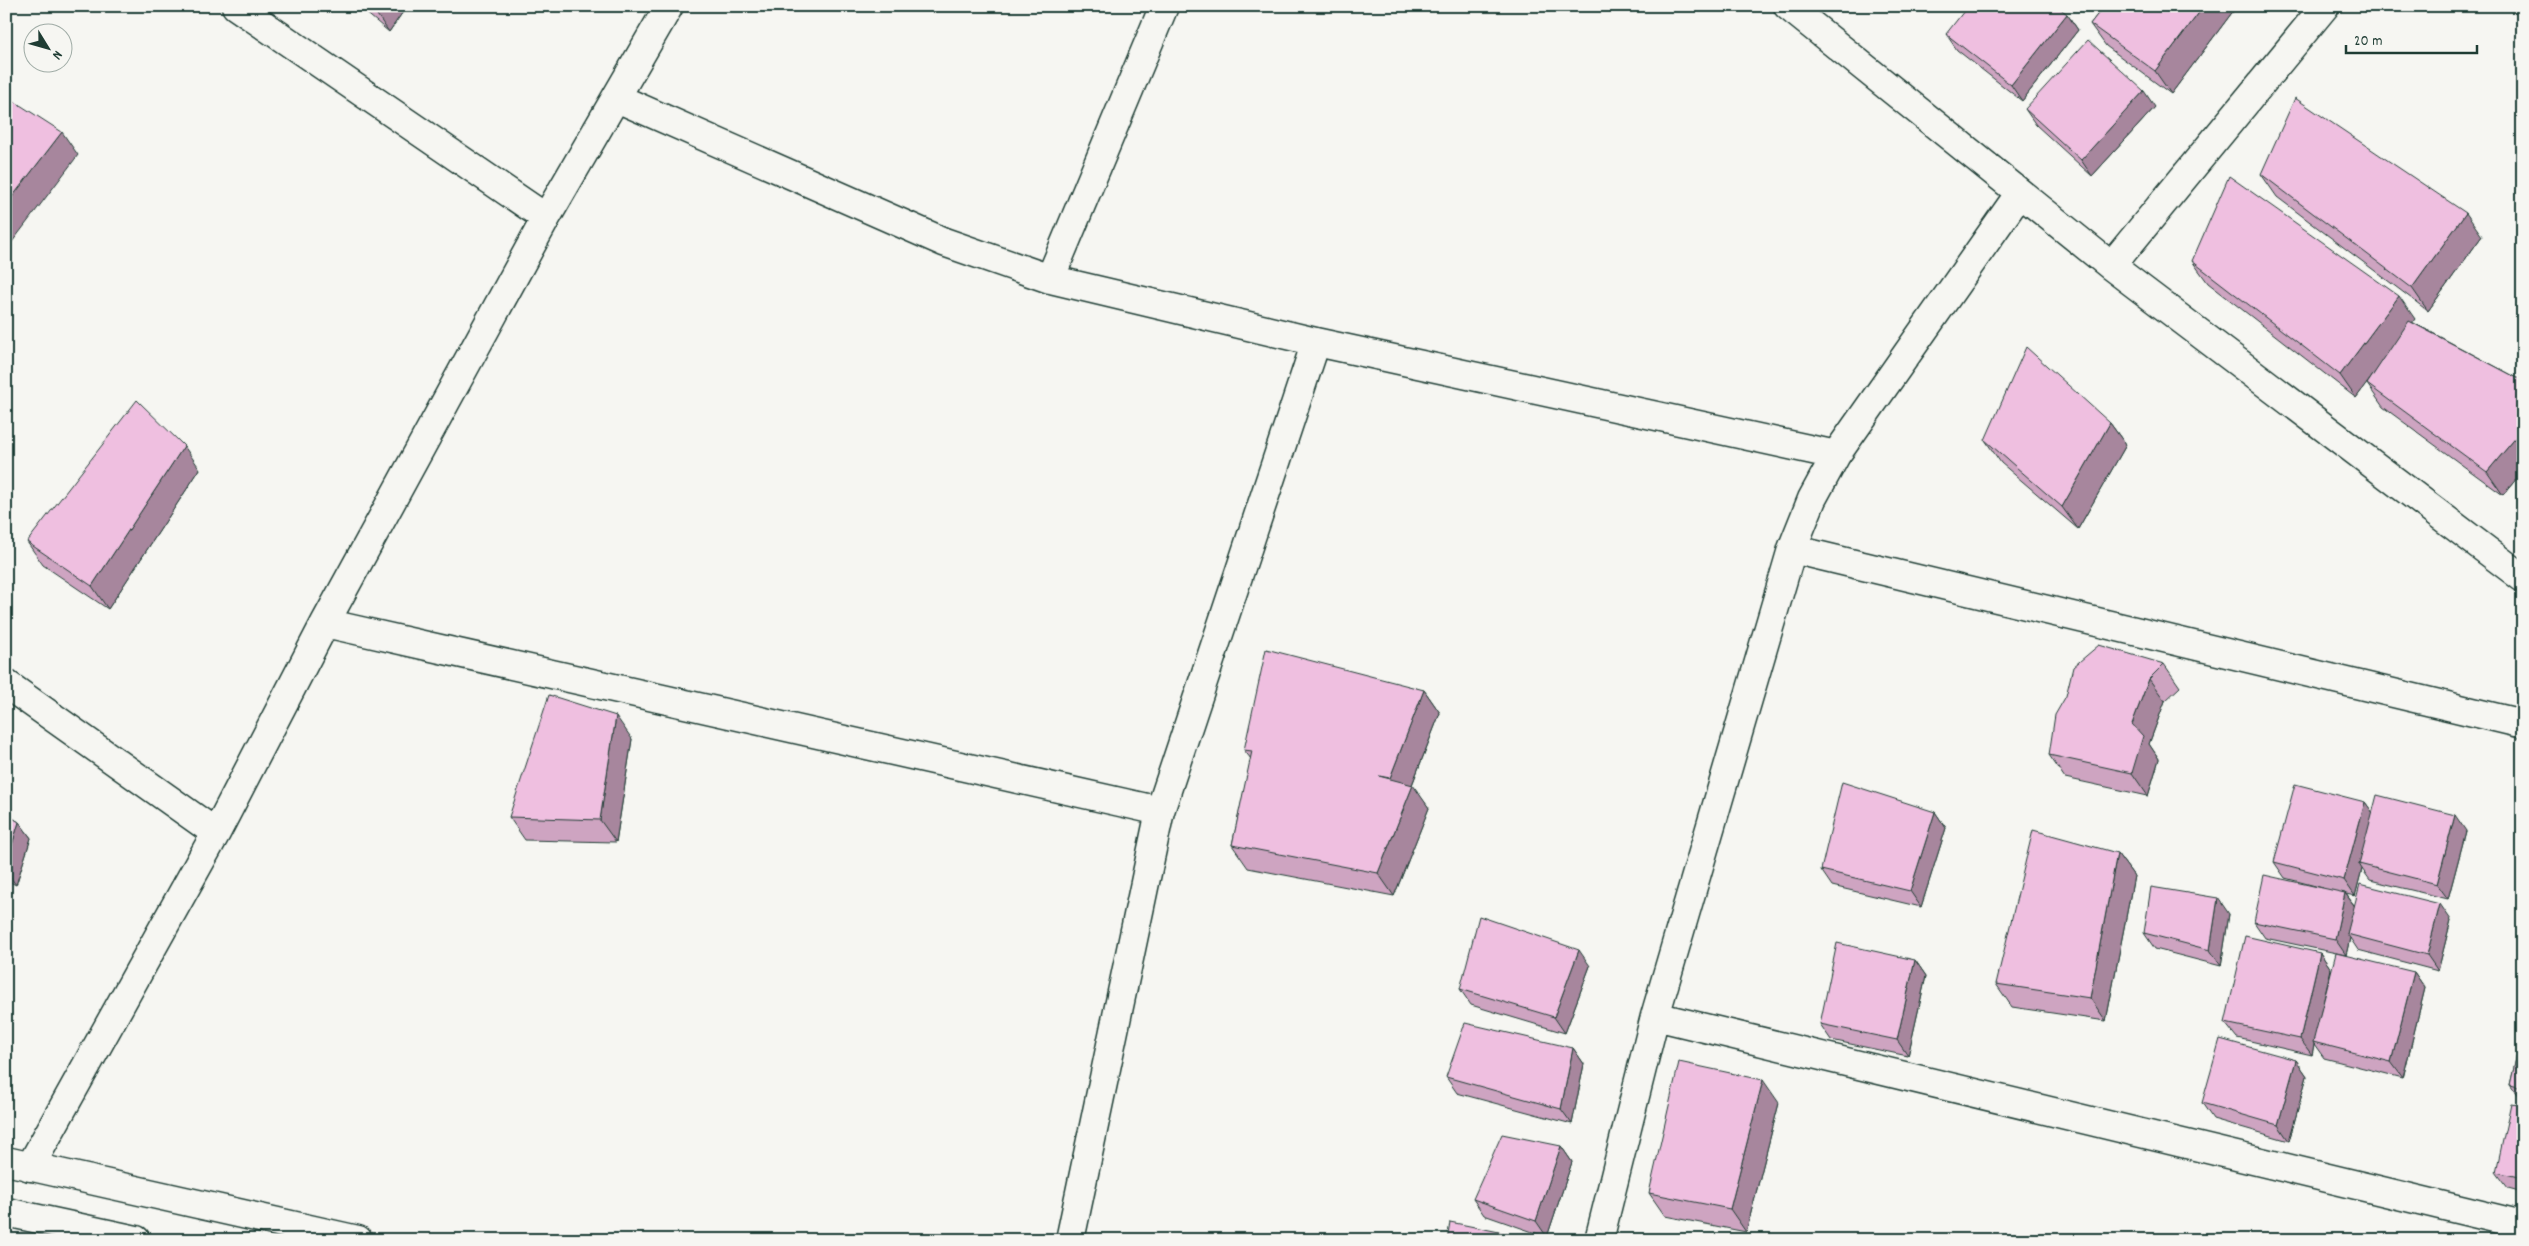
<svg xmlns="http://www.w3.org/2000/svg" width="2529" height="1246" font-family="Dekko,sans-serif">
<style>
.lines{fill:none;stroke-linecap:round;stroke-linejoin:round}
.minor-casing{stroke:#1f3d34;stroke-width:31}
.tertiary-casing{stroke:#1f3d34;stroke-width:31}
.minor{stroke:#f6f6f2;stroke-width:28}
.tertiary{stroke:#f6f6f2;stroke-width:28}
.wall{fill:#cea4c1;stroke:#1f3d34}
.shaded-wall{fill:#a7869d;stroke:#1f3d34}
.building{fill:#efbfe0;stroke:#1f3d34}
</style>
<rect width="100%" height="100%" fill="#f6f6f2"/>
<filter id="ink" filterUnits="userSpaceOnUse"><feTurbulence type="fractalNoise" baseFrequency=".02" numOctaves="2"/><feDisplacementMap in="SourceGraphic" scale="10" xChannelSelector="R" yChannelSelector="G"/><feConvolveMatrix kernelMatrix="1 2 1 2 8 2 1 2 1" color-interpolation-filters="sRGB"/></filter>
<g filter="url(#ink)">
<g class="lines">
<defs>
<path id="minor" d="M 236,6 L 546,218
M 1788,6 L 2111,266 L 2523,578
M 617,98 L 944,242 L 1050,279 L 1316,342 L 1836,455
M 2111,266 L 2325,6
M 1050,279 L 1164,6
M 1792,549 L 2523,724
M 325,623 L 1160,811
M 6,684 L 216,833
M 1655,1016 L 2523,1225
M 30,1167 L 216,833 L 325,623 L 546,218 L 669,6
M 1070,1240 L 1160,811 L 1316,342
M 1599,1240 L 1655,1016 L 1792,549 L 1812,499 L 1836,455 L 2020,193"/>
<path id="tertiary" d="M 6,1161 L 358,1240
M 6,1212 L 136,1240"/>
</defs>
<use href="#minor" class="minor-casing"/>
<use href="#tertiary" class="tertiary-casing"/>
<use href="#minor" class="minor"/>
<use href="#tertiary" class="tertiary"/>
</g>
<path class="wall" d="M 358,6 L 407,6 L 389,32 Z
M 2104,6 L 2237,6 L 2171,94 L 2106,46 L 2090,24 Z
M 2067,14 L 2078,30 L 2022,101 L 1957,50 L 1946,34 Z
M 2155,107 L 2092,176 L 2036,125 L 2025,109 Z
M 2261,174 L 2482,236 L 2428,311 L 2277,197 Z
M 2192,261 L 2415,319 L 2412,322 L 2523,381 L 2523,471 L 2503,495 L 2383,407 L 2367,384 L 2377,369 L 2356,398 L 2208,283 Z
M 2110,423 L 2126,445 L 2078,529 L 2001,463 L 1985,440 Z
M 200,469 L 108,609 L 43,565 L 27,542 Z
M 2164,664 L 2180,687 L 2165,701 L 2149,744 L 2159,759 L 2148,796 L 2065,778 L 2049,755 Z
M 1424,690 L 1440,713 L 1412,785 L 1429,808 L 1394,896 L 1248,868 L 1232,845 L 1251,759 L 1244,750 Z
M 632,739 L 616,842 L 525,840 L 509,817 Z
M 2365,802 L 2372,812 L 2466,831 L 2448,899 L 2370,880 L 2362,869 L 2355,896 L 2346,894 L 2354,905 L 2451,920 L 2438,971 L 2358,950 L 2350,938 L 2346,955 L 2265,938 L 2254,922 L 2323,888 L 2285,878 L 2274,862 Z
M 1935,812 L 1946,828 L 1921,907 L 1832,886 L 1821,870 Z
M 6,814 L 19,822 L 31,838 L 16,885 L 6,880 Z
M 2117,853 L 2134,876 L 2106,1021 L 2012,1007 L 1996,984 Z
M 2229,914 L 2221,966 L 2155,949 L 2144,933 Z
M 2320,953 L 2331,969 L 2325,997 L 2414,972 L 2425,988 L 2403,1078 L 2324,1058 L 2314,1044 L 2312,1055 L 2237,1038 L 2225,1023 Z
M 1915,960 L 1926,976 L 1908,1056 L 1831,1040 L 1820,1024 Z
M 1590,966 L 1565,1033 L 1471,1005 L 1460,989 Z
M 2523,1028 L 2523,1101 L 2522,1101 L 2510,1085 Z
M 1573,1048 L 1584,1064 L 1572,1124 L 1457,1093 L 1446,1077 Z
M 2296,1060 L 2307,1076 L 2289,1141 L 2213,1119 L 2202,1103 Z
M 1779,1103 L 1746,1232 L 1665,1216 L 1649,1193 Z
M 2523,1105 L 2523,1192 L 2508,1188 L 2496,1172 Z
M 1561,1146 L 1572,1162 L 1547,1237 L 1484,1215 L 1473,1199 Z"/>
<path class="shaded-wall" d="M 375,6 L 407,6 L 389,32 L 373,9 Z
M 2204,6 L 2237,6 L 2171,94 L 2155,71 Z
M 2067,14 L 2078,30 L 2022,101 L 2011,85 Z
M 2144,91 L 2155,107 L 2092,176 L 2081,160 Z
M 62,132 L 78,155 L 6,250 L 6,205 Z
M 2466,213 L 2482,236 L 2428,311 L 2412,288 Z
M 2399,296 L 2415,319 L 2356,398 L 2340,375 Z
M 2110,423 L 2126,445 L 2078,529 L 2062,507 Z
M 2523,429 L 2523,471 L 2503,495 L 2487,472 Z
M 184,446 L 200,469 L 108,609 L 92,586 Z
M 2149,679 L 2165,701 L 2149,744 L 2159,759 L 2148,796 L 2132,773 L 2132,724 Z
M 1424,690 L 1440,713 L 1406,800 L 1390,778 Z
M 616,716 L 632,739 L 616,842 L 600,820 Z
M 1413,785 L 1429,808 L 1394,896 L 1378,873 Z
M 2365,802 L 2376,817 L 2359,864 L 2362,869 L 2355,896 L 2344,880 Z
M 1935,812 L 1946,828 L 1921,907 L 1910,891 Z
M 2455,815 L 2466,831 L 2448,899 L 2437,884 Z
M 19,822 L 31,838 L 16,885 L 6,871 L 6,864 Z
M 2117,853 L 2134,876 L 2106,1021 L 2090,998 Z
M 2345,893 L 2356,908 L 2347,934 L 2350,938 L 2346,955 L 2335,939 Z
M 2218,898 L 2229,914 L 2221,966 L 2210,950 Z
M 2440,904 L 2451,920 L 2438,971 L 2427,955 Z
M 1579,950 L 1590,966 L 1565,1033 L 1554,1017 Z
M 2320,953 L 2331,969 L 2314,1042 L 2313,1042 L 2314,1044 L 2312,1055 L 2300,1039 Z
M 1915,960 L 1926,976 L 1908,1056 L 1897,1040 Z
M 2414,972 L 2425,988 L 2403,1078 L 2391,1062 Z
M 1573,1048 L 1584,1064 L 1572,1124 L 1561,1109 Z
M 2296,1060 L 2307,1076 L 2289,1141 L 2278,1125 Z
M 1763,1080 L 1779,1103 L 1746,1232 L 1730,1209 Z
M 1561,1146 L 1572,1162 L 1547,1237 L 1536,1221 Z
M 1514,1235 L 1517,1240 L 1513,1240 Z"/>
<path class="building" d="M 369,6 L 375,6 L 373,9 Z
M 1968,6 L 2057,6 L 2067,14 L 2011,85 L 1946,34 Z
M 2104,6 L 2204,6 L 2155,71 L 2090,24 Z
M 2088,40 L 2144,91 L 2081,160 L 2025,109 Z
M 6,96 L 62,132 L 6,205 Z
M 2295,98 L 2466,213 L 2412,288 L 2261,174 Z
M 2229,176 L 2399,296 L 2340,375 L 2192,261 Z
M 2409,321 L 2523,381 L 2523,429 L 2487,472 L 2367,384 Z
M 2026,347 L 2110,423 L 2062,507 L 1985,440 Z
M 137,400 L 184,446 L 92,586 L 27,542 Z
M 2099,645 L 2164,664 L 2149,679 L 2132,724 L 2143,736 L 2132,773 L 2049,755 L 2055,715 L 2066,696 L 2073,667 Z
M 1266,649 L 1424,690 L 1390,778 L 1379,776 L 1413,785 L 1378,873 L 1232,845 L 1252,751 L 1244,750 Z
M 549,695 L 616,716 L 600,820 L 509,817 Z
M 1842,782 L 1935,812 L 1910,891 L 1821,870 Z
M 2295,784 L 2365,802 L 2344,880 L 2274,862 Z
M 2377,795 L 2455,815 L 2437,884 L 2359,864 Z
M 6,814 L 19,822 L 6,864 Z
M 2033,830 L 2117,853 L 2090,998 L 1996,984 Z
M 2264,875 L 2345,893 L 2335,939 L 2254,922 Z
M 2360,884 L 2440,904 L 2427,955 L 2347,934 Z
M 2151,887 L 2218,898 L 2210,950 L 2144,933 Z
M 1479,916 L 1579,950 L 1554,1017 L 1460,989 Z
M 2245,936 L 2320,953 L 2300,1039 L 2225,1023 Z
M 1837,943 L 1915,960 L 1897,1040 L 1820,1024 Z
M 2336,953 L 2414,972 L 2391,1062 L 2313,1042 Z
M 1465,1023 L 1573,1048 L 1561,1109 L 1446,1077 Z
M 2523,1028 L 2523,1088 L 2510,1085 Z
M 2220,1039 L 2296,1060 L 2278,1125 L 2202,1103 Z
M 1679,1062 L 1763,1080 L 1730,1209 L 1649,1193 Z
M 2511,1103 L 2523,1105 L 2523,1178 L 2496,1172 Z
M 1502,1134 L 1561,1146 L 1536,1221 L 1473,1199 Z
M 1450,1222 L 1514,1235 L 1513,1240 L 1447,1240 Z"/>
</g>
<rect width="2529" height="1246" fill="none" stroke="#f6f6f2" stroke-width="25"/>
<rect x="12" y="12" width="2504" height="1221" fill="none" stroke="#1f3d34" stroke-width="2" filter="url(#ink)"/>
<g transform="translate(48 48) rotate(127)"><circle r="24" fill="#f6f6f2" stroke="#a0aca6"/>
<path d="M0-4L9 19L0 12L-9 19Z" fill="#1f3d34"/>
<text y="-8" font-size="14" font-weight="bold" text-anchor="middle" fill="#1f3d34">N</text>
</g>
<path d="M2346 45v8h131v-8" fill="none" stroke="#1f3d34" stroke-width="2.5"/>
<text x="2354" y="45" font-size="15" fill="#1f3d34" stroke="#f6f6f2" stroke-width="4" paint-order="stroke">20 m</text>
</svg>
